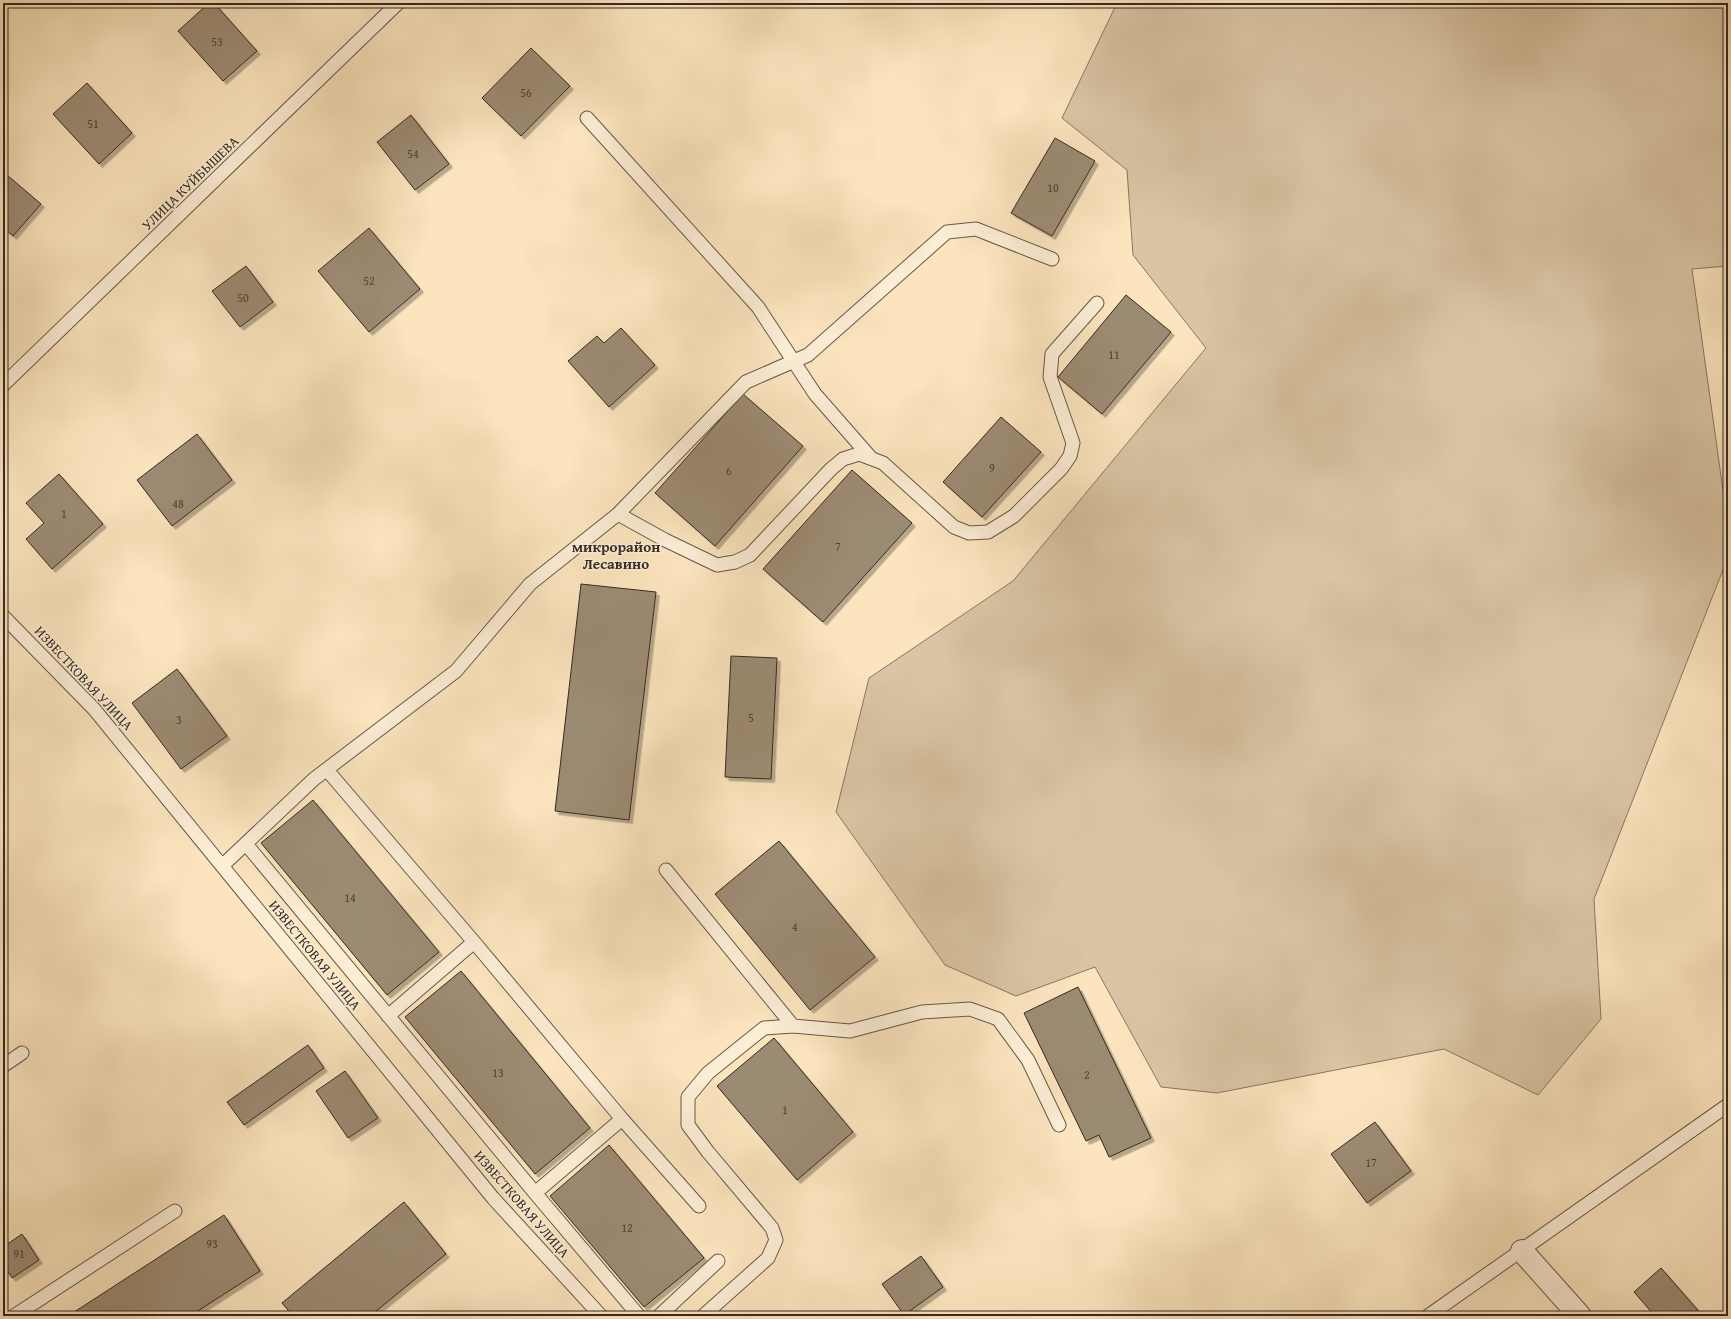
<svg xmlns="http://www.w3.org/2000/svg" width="1731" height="1319" font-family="'Gentium Book Plus',serif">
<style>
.green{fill:#d9c4a3;stroke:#877762}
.building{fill:#9c8b73;stroke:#352a22;filter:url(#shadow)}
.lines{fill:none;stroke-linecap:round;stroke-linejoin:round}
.service-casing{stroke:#665849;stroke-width:15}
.minor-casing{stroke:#665849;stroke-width:24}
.service{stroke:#fcedd5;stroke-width:13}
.minor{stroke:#fcedd5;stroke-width:22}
.labels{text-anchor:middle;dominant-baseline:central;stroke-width:3;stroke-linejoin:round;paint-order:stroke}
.number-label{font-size:12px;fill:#4f4236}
.street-label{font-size:14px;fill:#352a22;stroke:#fcedd5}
.neighbourhood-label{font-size:15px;font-weight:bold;fill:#352a22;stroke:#fcedd5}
</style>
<defs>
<filter id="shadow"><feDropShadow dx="3.5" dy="3.5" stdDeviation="0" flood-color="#0004"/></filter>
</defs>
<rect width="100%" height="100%" fill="#fbe4be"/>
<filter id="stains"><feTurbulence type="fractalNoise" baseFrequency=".005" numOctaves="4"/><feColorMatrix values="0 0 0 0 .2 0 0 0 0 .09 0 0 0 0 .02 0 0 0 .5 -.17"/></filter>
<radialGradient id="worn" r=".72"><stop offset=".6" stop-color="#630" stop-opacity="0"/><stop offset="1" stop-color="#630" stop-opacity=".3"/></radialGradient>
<path class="green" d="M 1117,3 L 1728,3 L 1728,266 L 1692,269 L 1728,526 L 1728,557 L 1594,899 L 1601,1019 L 1538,1095 L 1444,1049 L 1217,1093 L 1161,1087 L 1095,967 L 1016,996 L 945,965 L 836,812 L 869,678 L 1013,581 L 1206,348 L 1133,255 L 1127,170 L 1062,118 Z"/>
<path class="building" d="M 209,3 L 214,3 L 257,51 L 223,81 L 178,31 Z
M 531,48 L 570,86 L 521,136 L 482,98 Z
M 87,83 L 132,133 L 99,164 L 53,114 Z
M 411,115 L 449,164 L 415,190 L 377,142 Z
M 1055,138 L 1095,161 L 1052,236 L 1011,213 Z
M 7,175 L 41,204 L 13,236 L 3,227 L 3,180 Z
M 369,228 L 420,289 L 369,332 L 318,271 Z
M 246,266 L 273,302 L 240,327 L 212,291 Z
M 1126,295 L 1171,332 L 1102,414 L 1058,377 Z
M 621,328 L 655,365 L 609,407 L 568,361 L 597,336 L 604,343 Z
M 743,394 L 803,446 L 715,546 L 655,493 Z
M 1001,417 L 1041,452 L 982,517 L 943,482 Z
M 197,434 L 232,480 L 172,526 L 137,480 Z
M 852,470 L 912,523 L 823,622 L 763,569 Z
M 59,474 L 103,524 L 52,569 L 26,539 L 44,523 L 26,503 Z
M 581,584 L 656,592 L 629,820 L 555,811 Z
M 731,656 L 777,658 L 771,779 L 725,777 Z
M 177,669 L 227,736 L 181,769 L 132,703 Z
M 313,800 L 439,952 L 387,995 L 261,843 Z
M 779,841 L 875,957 L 810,1010 L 715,894 Z
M 461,971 L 590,1128 L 535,1174 L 405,1017 Z
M 1078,987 L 1151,1138 L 1109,1157 L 1099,1135 L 1086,1141 L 1024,1013 Z
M 774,1038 L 853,1132 L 797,1180 L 717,1086 Z
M 308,1045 L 324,1068 L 244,1125 L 227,1102 Z
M 345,1071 L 378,1118 L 348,1138 L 316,1091 Z
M 1375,1122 L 1411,1171 L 1367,1203 L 1331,1154 Z
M 609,1145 L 704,1258 L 644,1307 L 550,1196 Z
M 404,1202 L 446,1254 L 370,1316 L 293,1316 L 282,1303 Z
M 224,1215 L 260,1271 L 190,1316 L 68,1316 Z
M 22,1234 L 39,1260 L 12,1278 L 3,1264 L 3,1247 Z
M 921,1256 L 943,1287 L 904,1315 L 882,1284 Z
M 1661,1268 L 1703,1316 L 1655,1316 L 1634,1292 Z"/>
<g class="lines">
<defs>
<path id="service" d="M 587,118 L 758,307 L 815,394 L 871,458
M 3,385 L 398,3
M 618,514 L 665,540 L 717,565 L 735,562 L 750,555 L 831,469 L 843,459 L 859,454 L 883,463 L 954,527 L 969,533 L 988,532 L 1014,516 L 1061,469 L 1070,456 L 1073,443 L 1050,377 L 1052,354 L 1097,303
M 3,616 L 94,709 L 493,1198 L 601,1316
M 327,770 L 474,942 L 622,1119 L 699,1206
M 246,844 L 535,1193 L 639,1316
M 222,866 L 314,779 L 456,671 L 530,584 L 618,514 L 746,382 L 808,355 L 947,232 L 976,229 L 1052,259
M 666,870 L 793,1026
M 388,1016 L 474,942
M 3,1066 L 22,1053
M 535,1193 L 622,1119
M 14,1316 L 175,1211
M 659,1316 L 718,1261
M 703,1316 L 768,1258 L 776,1240 L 772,1228 L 708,1152 L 688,1125 L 688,1097 L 708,1073 L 764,1028 L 793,1026 L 850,1031 L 922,1012 L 970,1009 L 998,1019 L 1028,1060 L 1059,1125
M 1428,1316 L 1728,1105"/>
<path id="minor" d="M 1522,1251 L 1580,1316"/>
</defs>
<use href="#service" class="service-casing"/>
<use href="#minor" class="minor-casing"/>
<use href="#service" class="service"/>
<use href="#minor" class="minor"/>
</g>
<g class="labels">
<g class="number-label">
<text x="217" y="41">53</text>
<text x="526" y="92">56</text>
<text x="93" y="123">51</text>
<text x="413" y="153">54</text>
<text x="1053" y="187">10</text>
<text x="369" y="280">52</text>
<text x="243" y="297">50</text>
<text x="1114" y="354">11</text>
<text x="992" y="467">9</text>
<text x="729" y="470">6</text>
<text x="178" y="503">48</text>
<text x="64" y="513">1</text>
<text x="838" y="546">7</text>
<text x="751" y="717">5</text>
<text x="179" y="719">3</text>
<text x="350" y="897">14</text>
<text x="795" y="926">4</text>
<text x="498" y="1072">13</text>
<text x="1087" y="1074">2</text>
<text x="785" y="1109">1</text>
<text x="1371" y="1162">17</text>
<text x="627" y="1227">12</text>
<text x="212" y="1243">93</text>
<text x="19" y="1253">91</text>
</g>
<g class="street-label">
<text transform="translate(190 183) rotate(-44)">УЛИЦА КУЙБЫШЕВА</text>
<text transform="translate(84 678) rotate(47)">ИЗВЕСТКОВАЯ УЛИЦА</text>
<text transform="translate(315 955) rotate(51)">ИЗВЕСТКОВАЯ УЛИЦА</text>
<text transform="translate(522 1204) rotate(49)">ИЗВЕСТКОВАЯ УЛИЦА</text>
</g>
<g class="neighbourhood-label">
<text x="616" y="546">микрорайон<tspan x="616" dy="17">Лесавино</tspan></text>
</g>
</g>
<rect width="1731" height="1319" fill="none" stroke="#fbe4be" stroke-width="16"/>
<rect x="4" y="4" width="1723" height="1311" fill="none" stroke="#352a22" stroke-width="2"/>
<rect x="8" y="8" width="1715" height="1303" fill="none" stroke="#352a22"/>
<rect width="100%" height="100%" filter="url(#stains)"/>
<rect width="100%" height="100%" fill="url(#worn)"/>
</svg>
